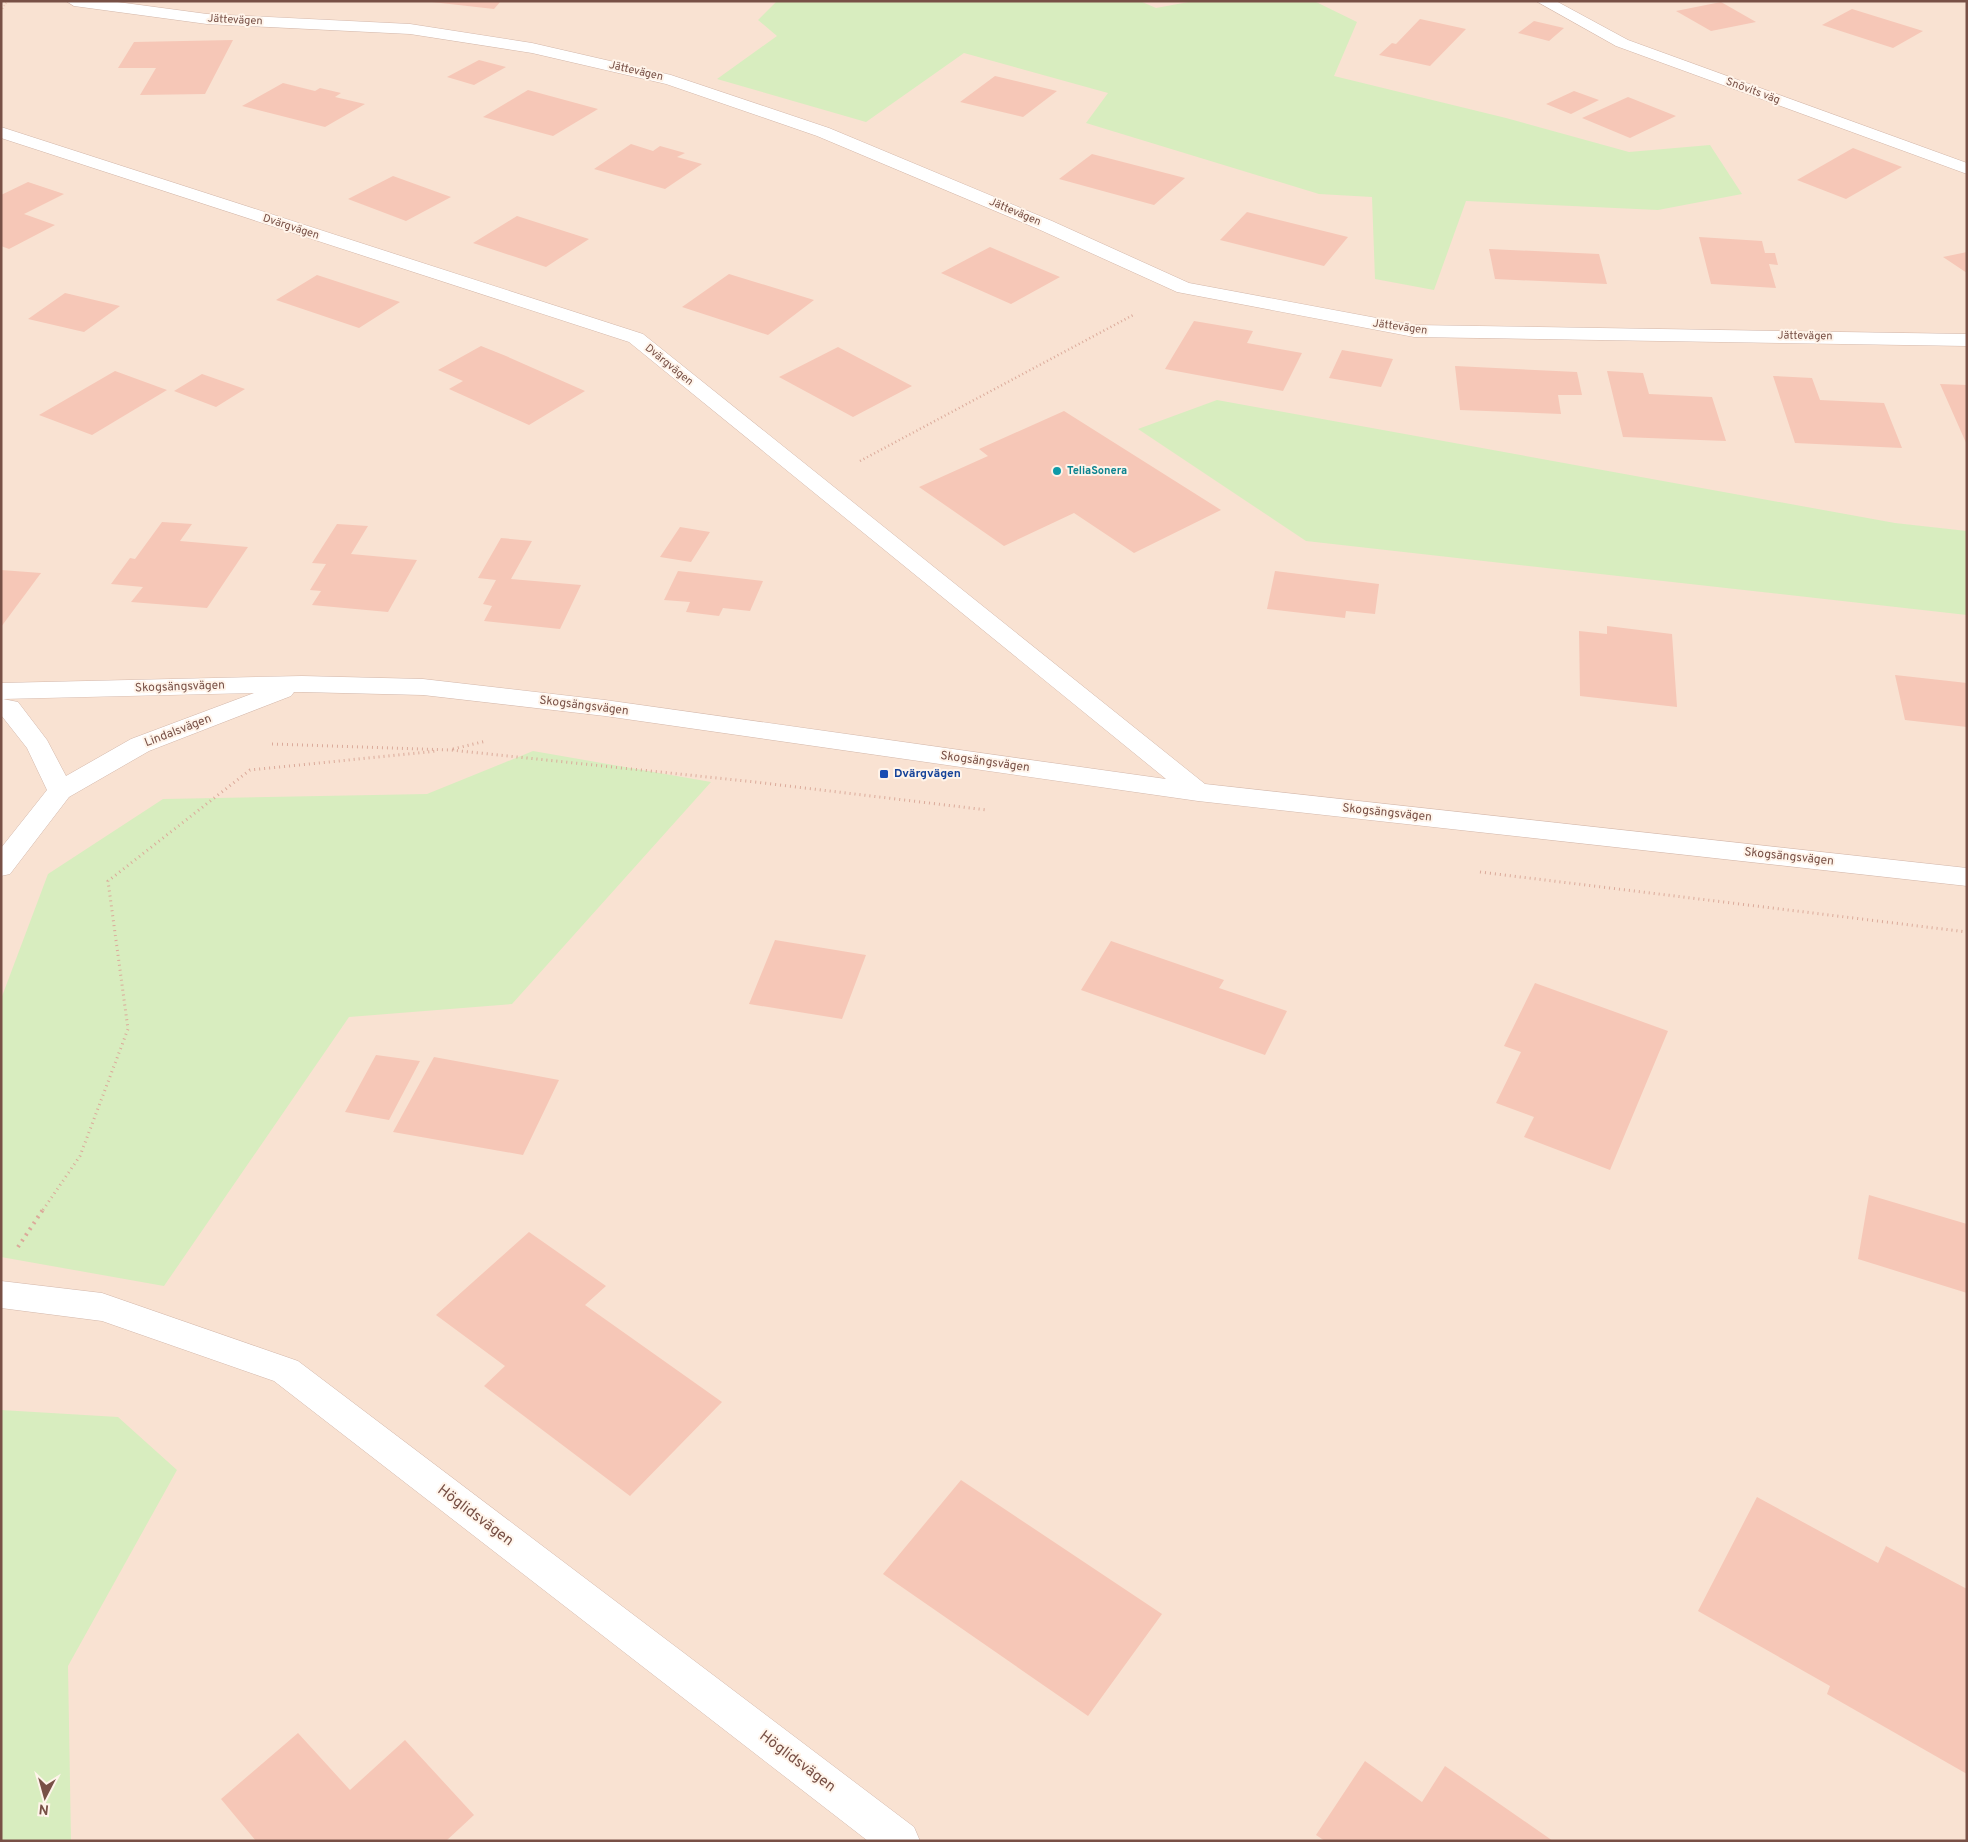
<svg xmlns="http://www.w3.org/2000/svg" width="1968" height="1842" font-family="Overpass,sans-serif">
<style>
.residential{fill:#f9e2d2}
.green{fill:#d8edbf}
.building{fill:#f6c7b7}
.lines{fill:none;stroke-linecap:round;stroke-linejoin:round}
.minor-casing{stroke:#d3b7aa;stroke-width:1}
.path-far3{stroke:#dbaa9a;stroke-width:2;stroke-dasharray:0.5 2.5;stroke-linecap:butt}
.path-far2{stroke:#dbaa9a;stroke-width:2.5;stroke-dasharray:1 3;stroke-linecap:butt}
.path-far1{stroke:#dbaa9a;stroke-width:3;stroke-dasharray:1 4;stroke-linecap:butt}
.path{stroke:#dbaa9a;stroke-width:4;stroke-dasharray:2 5;stroke-linecap:butt}
.minor{fill:#fff;fill-rule:evenodd}
.culture-dot{fill:#0f9aa8;stroke:#fff4ea;stroke-width:2}
.transit-dot{fill:#1a4fb4;stroke:#fff4ea;stroke-width:2}
.labels{text-anchor:middle;dominant-baseline:central;stroke-width:4;stroke-linejoin:round;paint-order:stroke}
.far-street-label{font-size:11px;fill:#785046;stroke:#fff4ea}
.far-culture-label{font-size:11px;font-weight:bold;fill:#0d838f;stroke:#fff4ea;text-anchor:start}
.street-label{font-size:12px;fill:#785046;stroke:#fff4ea}
.transit-label{font-size:12px;font-weight:bold;fill:#164399;stroke:#fff4ea;text-anchor:start}
.near-street-label{font-size:15px;fill:#785046;stroke:#fff4ea}
</style>
<rect width="100%" height="100%" fill="#feefe2"/>
<path class="residential" d="M 1,1 L 1967,1 L 1967,1841 L 1,1841 Z"/>
<path class="green" d="M 777,1 L 1140,1 L 1156,8 L 1194,1 L 1314,1 L 1357,22 L 1334,76 L 1506,118 L 1629,152 L 1710,145 L 1742,194 L 1658,210 L 1466,201 L 1434,290 L 1375,279 L 1372,197 L 1319,194 L 1086,123 L 1108,93 L 964,53 L 866,122 L 717,79 L 777,36 L 758,20 Z
M 1217,400 L 1895,523 L 1967,531 L 1967,615 L 1306,541 L 1138,429 Z
M 533,751 L 711,782 L 512,1004 L 349,1017 L 164,1286 L 1,1257 L 1,999 L 48,874 L 163,799 L 427,794 Z
M 1,1410 L 118,1417 L 177,1470 L 68,1666 L 71,1841 L 1,1841 Z"/>
<path class="building" d="M 423,1 L 501,1 L 494,9 Z
M 1721,2 L 1756,22 L 1711,31 L 1676,11 Z
M 1852,9 L 1923,31 L 1893,48 L 1822,25 Z
M 1420,19 L 1466,29 L 1430,66 L 1379,55 L 1392,43 L 1396,44 Z
M 1534,21 L 1564,28 L 1549,41 L 1518,33 Z
M 233,40 L 205,94 L 140,95 L 156,68 L 118,68 L 134,42 Z
M 479,60 L 506,67 L 474,85 L 447,77 Z
M 995,76 L 1057,91 L 1023,117 L 960,102 Z
M 283,83 L 315,91 L 320,88 L 341,93 L 335,97 L 365,104 L 325,127 L 242,106 Z
M 528,90 L 598,109 L 553,136 L 483,117 Z
M 1574,91 L 1599,100 L 1571,114 L 1546,104 Z
M 1628,97 L 1676,116 L 1630,138 L 1582,118 Z
M 631,144 L 653,151 L 660,146 L 685,153 L 677,157 L 702,164 L 665,189 L 594,169 Z
M 1853,148 L 1902,167 L 1846,199 L 1797,180 Z
M 1092,154 L 1185,178 L 1154,205 L 1059,179 Z
M 393,176 L 451,197 L 406,221 L 348,199 Z
M 28,182 L 64,194 L 24,214 L 55,225 L 9,249 L 1,246 L 1,195 Z
M 1247,212 L 1348,237 L 1324,266 L 1220,240 Z
M 517,216 L 589,239 L 546,267 L 473,243 Z
M 1699,237 L 1762,241 L 1765,253 L 1775,253 L 1778,265 L 1769,264 L 1776,288 L 1711,284 Z
M 990,247 L 1060,277 L 1011,304 L 941,273 Z
M 1489,249 L 1599,254 L 1607,284 L 1495,279 Z
M 1967,252 L 1967,273 L 1943,257 Z
M 729,274 L 814,300 L 768,335 L 682,307 Z
M 317,275 L 400,302 L 359,328 L 276,300 Z
M 65,293 L 120,306 L 84,332 L 28,319 Z
M 1194,321 L 1253,331 L 1247,343 L 1302,353 L 1283,391 L 1165,369 Z
M 481,346 L 506,356 L 585,391 L 529,425 L 449,389 L 463,381 L 438,370 Z
M 838,347 L 912,386 L 853,417 L 779,377 Z
M 1342,350 L 1393,359 L 1381,387 L 1329,378 Z
M 1455,366 L 1577,372 L 1582,395 L 1558,395 L 1561,414 L 1460,410 Z
M 115,371 L 167,390 L 92,435 L 39,415 Z
M 1607,371 L 1643,373 L 1649,394 L 1712,397 L 1726,441 L 1623,437 Z
M 202,374 L 245,389 L 216,407 L 174,391 Z
M 1773,376 L 1812,378 L 1820,400 L 1884,403 L 1902,448 L 1795,443 Z
M 1940,384 L 1967,385 L 1967,445 Z
M 1064,411 L 1221,510 L 1134,553 L 1074,513 L 1004,546 L 919,487 L 988,456 L 979,449 Z
M 162,522 L 192,524 L 180,541 L 248,547 L 207,608 L 131,602 L 143,587 L 111,584 L 130,558 L 135,559 Z
M 337,524 L 368,526 L 351,554 L 417,560 L 388,612 L 312,605 L 321,591 L 310,590 L 326,564 L 312,563 Z
M 680,527 L 710,532 L 691,562 L 660,557 Z
M 501,538 L 532,541 L 511,579 L 581,585 L 560,629 L 484,621 L 492,606 L 483,604 L 496,580 L 478,578 Z
M 1,570 L 41,573 L 1,627 Z
M 678,571 L 763,581 L 750,611 L 723,608 L 719,616 L 686,612 L 690,602 L 664,600 Z
M 1275,571 L 1379,584 L 1375,614 L 1346,611 L 1345,618 L 1267,609 Z
M 1607,626 L 1672,634 L 1677,707 L 1580,696 L 1579,631 L 1607,634 Z
M 1895,675 L 1967,683 L 1967,727 L 1905,720 Z
M 775,940 L 866,955 L 842,1019 L 749,1004 Z
M 1111,941 L 1224,980 L 1219,988 L 1287,1011 L 1265,1055 L 1081,990 Z
M 1535,983 L 1668,1031 L 1610,1170 L 1524,1137 L 1534,1117 L 1496,1103 L 1521,1052 L 1504,1046 Z
M 376,1055 L 420,1061 L 389,1120 L 345,1112 Z
M 434,1057 L 559,1080 L 523,1155 L 393,1132 Z
M 1869,1195 L 1967,1224 L 1967,1293 L 1858,1259 Z
M 529,1232 L 606,1286 L 585,1305 L 722,1402 L 630,1496 L 484,1386 L 505,1366 L 436,1315 Z
M 961,1480 L 1162,1614 L 1088,1716 L 883,1574 Z
M 1757,1497 L 1878,1563 L 1886,1546 L 1967,1589 L 1967,1774 L 1827,1694 L 1830,1686 L 1698,1611 Z
M 298,1733 L 350,1790 L 405,1740 L 474,1815 L 446,1841 L 256,1841 L 221,1799 Z
M 1365,1761 L 1422,1802 L 1445,1766 L 1553,1841 L 1325,1841 L 1316,1835 Z"/>
<g class="lines">
<defs>
<path id="minor" d="M 66,1 L 110,1 L 207,14 L 410,24 L 532,43 L 671,75 L 829,128 L 1052,221 L 1189,283 L 1414,325 L 1967,334 L 1967,346 L 1414,337 L 1177,292 L 1038,229 L 817,136 L 666,84 L 532,53 L 410,34 L 207,24 L 74,6 Z
M 1536,1 L 1556,1 L 1628,40 L 1967,163 L 1967,174 L 1616,46 Z
M 1,127 L 643,334 L 1205,784 L 1967,868 L 1967,886 L 1198,801 L 605,716 L 423,695 L 302,692 L 294,692 L 291,696 L 149,751 L 69,797 L 10,874 L 1,876 L 1,848 L 47,790 L 27,748 L 1,715 L 1,683 L 302,676 L 423,679 L 605,700 L 1166,779 L 629,342 L 1,138 ZM 254,693 L 131,739 L 66,776 L 47,740 L 18,702 L 3,699 Z
M 1,1281 L 102,1293 L 298,1361 L 914,1827 L 920,1841 L 868,1841 L 274,1381 L 102,1321 L 1,1308 Z"/>
</defs>
<use href="#minor" class="minor-casing"/>
<path class="path-far3" d="M 1,11 L 7,1"/>
<path class="path-far2" d="M 860,461 L 1135,314"/>
<path class="path-far1" d="M 272,744 L 451,750 L 755,782 L 987,810
M 453,749 L 486,741
M 1480,872 L 1967,932
M 43,1210 L 80,1156 L 128,1029 L 108,881 L 250,770 L 437,751"/>
<path class="path" d="M 18,1247 L 44,1208"/>
<use href="#minor" class="minor"/>
</g>
<circle class="culture-dot" cx="1057" cy="471" r="5"/>
<rect class="transit-dot" x="879" y="769" width="10" height="10" rx="2.5"/>
<g class="labels">
<g class="far-street-label">
<text transform="translate(235 20) rotate(3)">Jättevägen</text>
<text transform="translate(636 71) rotate(13)">Jättevägen</text>
<text transform="translate(1753 91) rotate(20)">Snövits väg</text>
<text transform="translate(1015 212) rotate(23)">Jättevägen</text>
<text transform="translate(291 227) rotate(18)">Dvärgvägen</text>
<text transform="translate(1400 327) rotate(8)">Jättevägen</text>
<text transform="translate(1805 336) rotate(1)">Jättevägen</text>
<text transform="translate(669 365) rotate(39)">Dvärgvägen</text>
</g>
<g class="far-culture-label">
<text x="1067" y="471">TeliaSonera</text>
</g>
<g class="street-label">
<text transform="translate(180 687) rotate(-2)">Skogsängsvägen</text>
<text transform="translate(584 706) rotate(7)">Skogsängsvägen</text>
<text transform="translate(178 731) rotate(-21)">Lindalsvägen</text>
<text transform="translate(985 762) rotate(8)">Skogsängsvägen</text>
<text transform="translate(1387 813) rotate(6)">Skogsängsvägen</text>
<text transform="translate(1789 857) rotate(6)">Skogsängsvägen</text>
</g>
<g class="transit-label">
<text x="894" y="774">Dvärgvägen</text>
</g>
<g class="near-street-label">
<text transform="translate(475 1516) rotate(37)">Höglidsvägen</text>
<text transform="translate(797 1762) rotate(37)">Höglidsvägen</text>
</g>
</g>
<rect width="1968" height="1842" fill="none" stroke="#785046" stroke-width="5"/>
<g transform="translate(45 1797) rotate(186)" stroke="#fff4ea" stroke-width="4" paint-order="stroke">
<path d="M0-4L9 19L0 12L-9 19Z" fill="#785046"/>
<text y="-8" font-size="14" font-weight="bold" text-anchor="middle" fill="#785046">N</text>
</g>
</svg>
